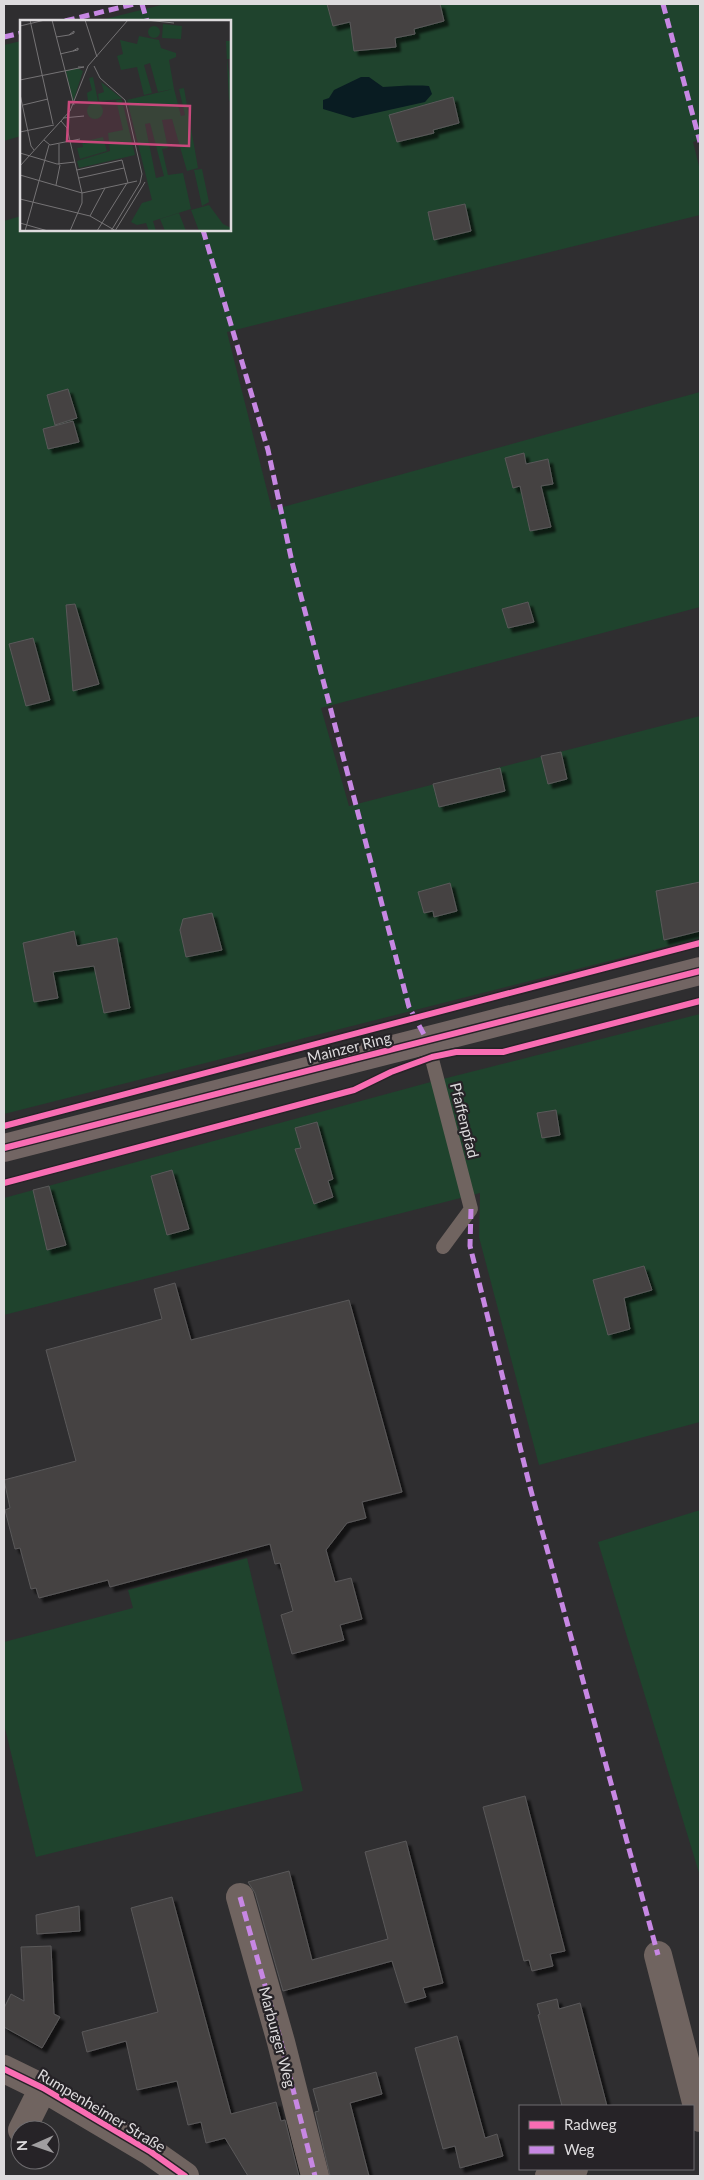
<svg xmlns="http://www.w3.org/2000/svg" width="704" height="2180" font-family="Lato,sans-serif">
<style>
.green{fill:#1f432d}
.water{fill:#091c22}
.building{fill:#444343;stroke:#5a5859;filter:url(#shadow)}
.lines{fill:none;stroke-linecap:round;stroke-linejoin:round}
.lane{stroke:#706460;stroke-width:14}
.street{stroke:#706460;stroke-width:28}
.secondary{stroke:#726563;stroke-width:28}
.quiet{stroke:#c787e3;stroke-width:5;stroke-dasharray:10 5;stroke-linecap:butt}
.cycleway-casing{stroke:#262327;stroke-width:9}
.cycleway{stroke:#f96db3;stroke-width:6}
.labels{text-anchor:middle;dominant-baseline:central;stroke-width:4.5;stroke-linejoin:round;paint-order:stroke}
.street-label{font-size:15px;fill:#dddbdd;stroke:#262327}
.inset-road{fill:none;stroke:#757375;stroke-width:1}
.view{fill:#c9497c;fill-opacity:0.15;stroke:#c9497c;stroke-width:2.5}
.inset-edge{fill:none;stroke:#dddbdd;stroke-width:2.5}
</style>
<defs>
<filter id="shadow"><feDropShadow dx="4.5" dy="4.5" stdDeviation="1" flood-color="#0009"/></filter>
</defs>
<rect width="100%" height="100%" fill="#2f2e30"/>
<path class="green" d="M 165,4 L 700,4 L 700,140 L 693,142 L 700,170 L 700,215 L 227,332 L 272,510 L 700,392 L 700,607 L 321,708 L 349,806 L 700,716 L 700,938 L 4,1114 L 4,221 L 21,216 L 21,230 L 230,230 L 230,21 L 97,21 Z
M 21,41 L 21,136 L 4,141 L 4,45 Z
M 700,1014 L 700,1422 L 539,1465 L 479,1237 L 480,1193 L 4,1315 L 4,1198 L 427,1083 Z
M 700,1510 L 700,1876 L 598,1542 Z
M 247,1558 L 303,1791 L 36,1857 L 4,1724 L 4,1642 L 133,1608 L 128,1590 Z"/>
<path class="water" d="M 361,77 L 369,77 L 383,87 C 399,86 414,85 429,86 L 432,94 L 425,102 L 353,118 L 323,109 L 323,100 L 329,98 L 334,90 Z"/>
<path class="building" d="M 327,4 L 440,4 L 444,21 L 414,29 L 415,34 L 395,38 L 396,47 L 354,51 L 350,22 L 333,26 Z
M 453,97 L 459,123 L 433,130 L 434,133 L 397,142 L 389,115 Z
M 465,204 L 471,231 L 434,240 L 428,212 Z
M 68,389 L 77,418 L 55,425 L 47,395 Z
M 73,421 L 79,442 L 48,449 L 43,429 Z
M 524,453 L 526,464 L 548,459 L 553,484 L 541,486 L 551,527 L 530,531 L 520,486 L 513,488 L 505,458 Z
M 528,602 L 534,622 L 508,628 L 502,609 Z
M 75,604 L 99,684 L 73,691 L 66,605 Z
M 33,638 L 50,700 L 26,706 L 9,644 Z
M 561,752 L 567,779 L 548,784 L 541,756 Z
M 500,768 L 505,791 L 439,807 L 433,784 Z
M 700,882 L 700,931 L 664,940 L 656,891 Z
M 450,883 L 457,911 L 434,917 L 433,911 L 424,913 L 418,892 Z
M 212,913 L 222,950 L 186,957 L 180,930 L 183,919 Z
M 74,931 L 77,946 L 117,938 L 130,1008 L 104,1013 L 94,966 L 53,972 L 58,998 L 34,1002 L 23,943 Z
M 556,1110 L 560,1135 L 542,1138 L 537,1113 Z
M 317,1122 L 333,1179 L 328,1181 L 333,1197 L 314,1204 L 295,1149 L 301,1148 L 295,1128 Z
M 172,1170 L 189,1229 L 167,1235 L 151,1176 Z
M 49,1186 L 66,1245 L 47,1250 L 33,1190 Z
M 644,1266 L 652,1290 L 624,1298 L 630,1329 L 608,1335 L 593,1280 Z
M 175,1283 L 191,1340 L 349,1300 L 402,1492 L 362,1502 L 366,1518 L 347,1523 L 326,1550 L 335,1582 L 351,1578 L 362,1619 L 340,1625 L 344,1640 L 292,1654 L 281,1615 L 293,1611 L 280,1563 L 275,1564 L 270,1544 L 110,1587 L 108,1580 L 39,1598 L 36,1588 L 31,1589 L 20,1548 L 15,1549 L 5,1510 L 10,1508 L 4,1480 L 76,1461 L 46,1350 L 162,1319 L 154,1289 Z
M 525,1796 L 565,1951 L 550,1954 L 553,1966 L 532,1971 L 529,1960 L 524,1961 L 483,1807 Z
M 406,1841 L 443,1983 L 423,1988 L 426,1997 L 405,2003 L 392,1961 L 283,1991 L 255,1893 L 248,1882 L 289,1871 L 312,1960 L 388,1939 L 365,1852 Z
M 172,1897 L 231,2114 L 276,2102 L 281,2121 L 285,2120 L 299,2176 L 248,2176 L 225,2138 L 206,2143 L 201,2122 L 188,2125 L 177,2081 L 137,2090 L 126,2041 L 87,2052 L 82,2032 L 158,2012 L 131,1908 Z
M 79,1906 L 80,1931 L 37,1934 L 36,1915 Z
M 51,1946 L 54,2014 L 60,2017 L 42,2048 L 4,2027 L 4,2008 L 11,1994 L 24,2001 L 21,1947 Z
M 557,1999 L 559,2009 L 580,2003 L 607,2106 L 562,2106 L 538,2015 L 540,2014 L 537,2004 Z
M 457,2036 L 485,2138 L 497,2134 L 503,2156 L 460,2168 L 455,2146 L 443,2149 L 415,2048 Z
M 376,2072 L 382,2094 L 350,2103 L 369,2176 L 330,2176 L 315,2112 L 319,2111 L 313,2089 Z"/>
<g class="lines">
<path class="lane" d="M 427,1040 L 471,1209 L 443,1247"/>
<path class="street" d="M 240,1897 L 281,2042 L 315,2176
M 658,1955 L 700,2118
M 4,2069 L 43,2088 L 151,2152 L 185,2176
M 22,2130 L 43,2088
M 549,2176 L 574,2169"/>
<path class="secondary" d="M 4,1148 L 700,971"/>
<path class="quiet" d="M 142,4 L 147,21
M 663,4 L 700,142
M 65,21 L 134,4
M 4,37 L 21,33
M 203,230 L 268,450 L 292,562 L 409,1007 L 427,1040
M 471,1209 L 470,1246 L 530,1487 L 658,1955
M 240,1897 L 281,2042 L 315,2176"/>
<defs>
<path id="cycleway" d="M 4,1126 L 700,943
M 4,1148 L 700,971
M 4,1183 L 354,1090 L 391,1072 L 432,1057 L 456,1052 L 503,1052 L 700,1001
M 4,2069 L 43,2088 L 151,2152 L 185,2176"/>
</defs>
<use href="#cycleway" class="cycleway-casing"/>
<use href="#cycleway" class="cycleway"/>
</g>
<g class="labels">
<g class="street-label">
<text transform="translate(349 1047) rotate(-14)">Mainzer Ring</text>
<text transform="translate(465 1120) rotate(76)">Pfaffenpfad</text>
<text transform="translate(278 2037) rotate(75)">Marburger Weg</text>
<text transform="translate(102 2110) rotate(31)">Rumpenheimer Straße</text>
</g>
</g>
<g transform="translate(20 20)">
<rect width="211" height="211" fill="#2f2e30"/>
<path d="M 143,4 L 162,6 L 161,19 L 142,18 ZM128 12a6 6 0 1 1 12 0a6 6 0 1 1-12 0ZM 119,16 L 139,20 L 141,28 L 156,33 L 156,37 L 149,40 L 154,69 L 161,96 L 165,95 L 159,69 L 164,68 L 178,148 L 167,151 L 152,99 L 142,100 L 148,128 L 142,129 L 148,155 L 163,153 L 171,189 L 133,201 L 136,211 L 129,211 L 126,203 L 117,205 L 111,202 L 122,183 L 132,180 L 107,80 L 153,69 L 138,72 L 130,43 L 124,45 L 132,73 L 124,75 L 117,47 L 101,50 L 97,36 L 103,34 L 100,20 L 117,24 ZM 130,103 L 144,156 L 136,158 L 125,104 ZM 206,21 L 211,21 L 211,39 L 207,39 L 212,73 L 209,82 ZM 57,48 L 63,51 L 53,82 L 46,51 ZM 73,57 L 78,81 L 68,81 L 67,73 L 72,70 L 69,58 ZM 81,62 L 100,77 L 102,79 L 79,81 L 78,74 L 84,72 ZM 96,80 L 102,80 L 115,135 L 59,148 L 57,141 L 90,131 L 88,113 L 103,110 ZM67 91a8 8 0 1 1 16 0a8 8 0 1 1-16 0ZM 83,117 L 87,131 L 60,139 L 57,128 L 63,127 L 62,122 ZM 182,149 L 189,182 L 182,186 L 174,150 ZM 189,185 L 203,204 L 211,208 L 211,211 L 179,211 L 171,190 ZM 159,193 L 166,211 L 145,211 L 140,199 Z" fill="#1f432d" fill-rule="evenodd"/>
<path class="inset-road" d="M 10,0 L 33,104M 32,0 L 54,85M 65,0 L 77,37M 126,0 L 154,3M 0,6 L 25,0M 36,17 L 49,15 L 54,13 L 54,11 L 49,15M 40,34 L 53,31 L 58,30 L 58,28 L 53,31M 74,46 L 80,58 L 105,80 L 122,154 L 120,163 L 91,211M 0,60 L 64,47 L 58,47M 0,74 L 11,126 L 14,130M 3,85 L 28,79M 43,98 L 64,96M 41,101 L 47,108 L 62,173 L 62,183 L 50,211M 0,112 L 34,105M 24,120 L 30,125 L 60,119M 0,133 L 37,144 L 55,142M 39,145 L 39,124M 0,146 L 50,91 L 68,46 L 108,0M 57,150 L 102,140 L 108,163M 0,155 L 62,173 L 117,161M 59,158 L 104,148M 36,165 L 40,145M 0,179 L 70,196 L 96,211M 70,196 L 85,168M 0,203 L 28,211M 5,211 L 29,125M 77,211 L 107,163M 95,211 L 125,162"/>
<path class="view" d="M 49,82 L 170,86 L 169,126 L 47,121 Z"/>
<rect width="211" height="211" class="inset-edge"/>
</g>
<rect width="704" height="2180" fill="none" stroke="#dddbdd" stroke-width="10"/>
<rect x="519" y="2105" width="175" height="65" fill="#262327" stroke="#6f6d70"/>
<rect x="529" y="2121" width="25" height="8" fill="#f96db3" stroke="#6f6d70"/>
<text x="564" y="2130" font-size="15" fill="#dddbdd">Radweg</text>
<rect x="529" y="2146" width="25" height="8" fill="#c787e3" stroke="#6f6d70"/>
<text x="564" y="2155" font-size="15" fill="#dddbdd">Weg</text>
<g transform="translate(35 2145) rotate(268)"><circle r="24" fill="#262327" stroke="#6f6d70"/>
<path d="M0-4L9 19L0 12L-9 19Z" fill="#a09ea0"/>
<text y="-8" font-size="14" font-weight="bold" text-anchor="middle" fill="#dddbdd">N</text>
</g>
</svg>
